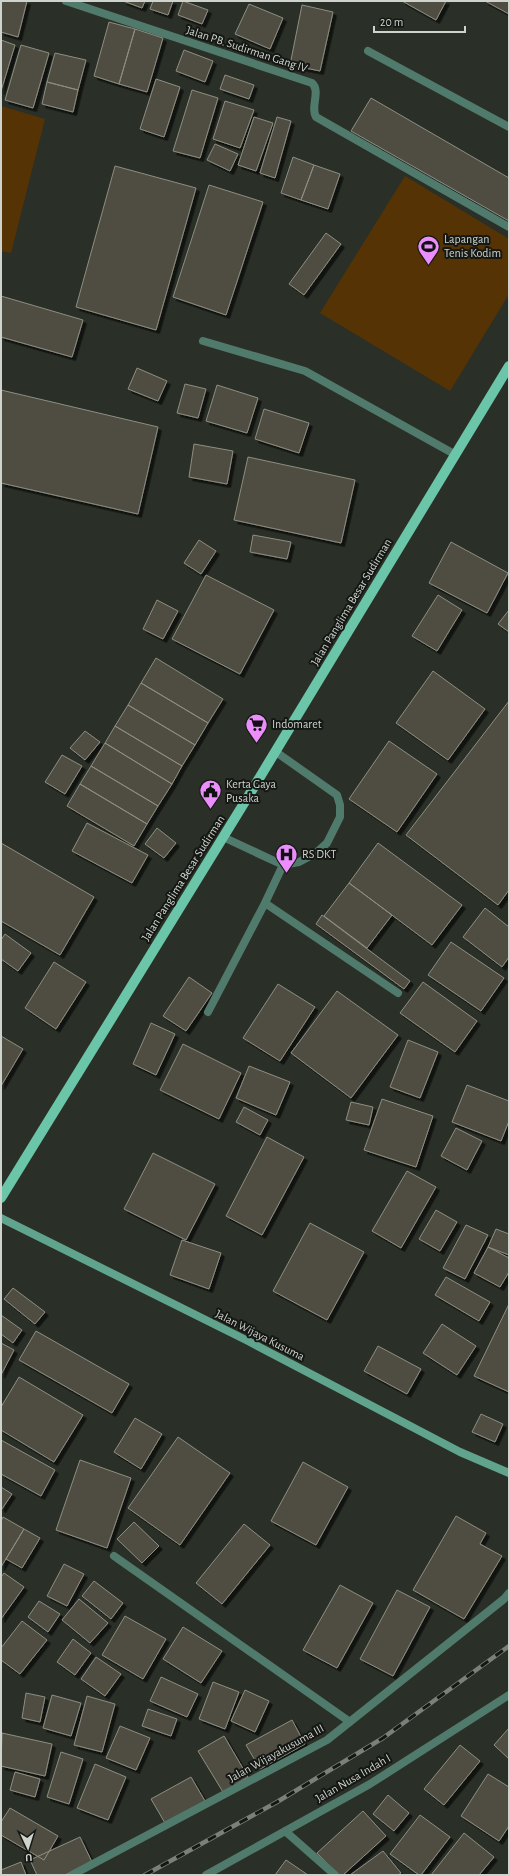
<svg xmlns="http://www.w3.org/2000/svg" width="510" height="1876" font-family="'Alegreya Sans',sans-serif">
<style>
.green{fill:#563304}
.building{fill:#4f4e43;stroke:#8e8d81;filter:url(#shadow)}
.lines{fill:none;stroke-linecap:round;stroke-linejoin:round}
.lane{stroke:#507a6c;stroke-width:8}
.street{stroke:#507a6c;stroke-width:8}
.secondary{stroke:#60a48e;stroke-width:8}
.primary{stroke:#6bc5a8;stroke-width:10}
.rail-casing{stroke:#7b8179;stroke-width:4.5}
.rail{stroke:#141713;stroke-width:3;stroke-dasharray:9;stroke-linecap:butt}
.labels{text-anchor:middle;dominant-baseline:central;stroke-width:4;stroke-linejoin:round;paint-order:stroke}
.street-label{font-size:12px;fill:#cfd3ce;stroke:#141713}
.poi-label{font-size:12px;fill:#cfd3ce;stroke:#141713;text-anchor:start}
</style>
<defs>
<filter id="shadow"><feDropShadow dx="3.5" dy="3.5" stdDeviation="0" flood-color="#0009"/></filter>
</defs>
<rect width="100%" height="100%" fill="#2a3027"/>
<path class="green" d="M 1,106 L 45,119 L 11,253 L 1,251 Z
M 405,176 L 509,239 L 509,294 L 450,391 L 320,313 Z"/>
<path class="building" d="M 1,1 L 27,1 L 18,37 L 1,32 Z
M 123,1 L 145,1 L 142,8 Z
M 153,1 L 173,1 L 168,15 L 150,9 Z
M 183,1 L 208,10 L 202,24 L 178,15 Z
M 402,1 L 446,1 L 436,20 Z
M 485,1 L 509,1 L 509,14 Z
M 249,4 L 283,18 L 270,49 L 235,34 Z
M 302,5 L 333,12 L 320,71 L 290,65 Z
M 109,22 L 135,29 L 119,84 L 94,76 Z
M 135,29 L 163,38 L 147,92 L 119,84 Z
M 1,40 L 15,45 L 1,91 Z
M 21,45 L 49,53 L 33,108 L 5,100 Z
M 184,50 L 213,61 L 205,82 L 176,71 Z
M 55,53 L 86,60 L 78,90 L 47,82 Z
M 225,75 L 254,85 L 249,99 L 220,89 Z
M 156,79 L 180,87 L 164,137 L 140,129 Z
M 47,82 L 78,90 L 73,112 L 42,104 Z
M 192,90 L 218,98 L 200,158 L 173,151 Z
M 371,98 L 509,178 L 509,221 L 351,131 Z
M 225,101 L 254,110 L 240,148 L 213,139 Z
M 254,117 L 273,123 L 256,171 L 238,165 Z
M 277,117 L 291,121 L 275,178 L 260,173 Z
M 215,144 L 238,154 L 230,171 L 207,160 Z
M 293,157 L 314,165 L 301,200 L 281,193 Z
M 314,165 L 340,174 L 328,209 L 301,200 Z
M 115,166 L 196,188 L 156,330 L 76,307 Z
M 209,185 L 263,202 L 226,315 L 173,297 Z
M 326,233 L 341,244 L 304,295 L 289,284 Z
M 1,296 L 83,320 L 72,357 L 1,337 Z
M 137,368 L 167,381 L 158,401 L 128,389 Z
M 185,384 L 206,389 L 198,418 L 177,413 Z
M 217,385 L 258,398 L 247,433 L 206,421 Z
M 1,390 L 158,427 L 138,514 L 1,483 Z
M 264,409 L 309,423 L 299,453 L 255,439 Z
M 194,444 L 233,451 L 227,484 L 189,477 Z
M 248,457 L 355,480 L 341,543 L 234,520 Z
M 253,535 L 291,542 L 287,559 L 250,552 Z
M 199,540 L 216,551 L 201,574 L 184,563 Z
M 451,542 L 508,573 L 487,613 L 429,583 Z
M 206,575 L 274,610 L 240,674 L 172,639 Z
M 438,595 L 462,610 L 437,651 L 412,636 Z
M 157,600 L 178,611 L 163,639 L 143,629 Z
M 509,610 L 509,632 L 498,624 Z
M 156,658 L 223,699 L 208,723 L 141,683 Z
M 433,671 L 485,709 L 448,760 L 396,723 Z
M 141,683 L 208,723 L 195,745 L 128,705 Z
M 509,701 L 509,890 L 498,905 L 406,835 Z
M 128,705 L 195,745 L 182,766 L 115,726 Z
M 115,726 L 182,766 L 172,784 L 105,743 Z
M 85,731 L 100,742 L 85,760 L 70,748 Z
M 389,741 L 437,774 L 397,832 L 349,799 Z
M 105,743 L 172,784 L 158,806 L 91,766 Z
M 62,755 L 82,766 L 65,794 L 45,782 Z
M 91,766 L 158,806 L 147,824 L 80,784 Z
M 80,784 L 147,824 L 134,846 L 67,806 Z
M 87,823 L 148,855 L 132,883 L 72,851 Z
M 157,828 L 176,843 L 164,858 L 145,844 Z
M 1,843 L 94,897 L 60,955 L 1,921 Z
M 378,843 L 462,905 L 432,945 L 349,883 Z
M 349,883 L 392,915 L 367,948 L 324,916 Z
M 485,908 L 509,927 L 509,957 L 502,967 L 463,937 Z
M 322,915 L 410,981 L 404,989 L 316,924 Z
M 5,934 L 31,953 L 18,971 L 1,959 L 1,940 Z
M 451,942 L 504,978 L 481,1011 L 428,975 Z
M 54,962 L 86,982 L 56,1029 L 25,1008 Z
M 189,977 L 212,993 L 186,1031 L 163,1016 Z
M 423,982 L 477,1021 L 455,1052 L 400,1013 Z
M 278,984 L 315,1007 L 280,1061 L 243,1038 Z
M 337,991 L 398,1035 L 351,1098 L 291,1053 Z
M 151,1023 L 175,1034 L 156,1075 L 133,1064 Z
M 1,1036 L 23,1049 L 1,1086 Z
M 408,1040 L 438,1052 L 420,1098 L 390,1087 Z
M 183,1044 L 241,1073 L 219,1119 L 160,1090 Z
M 249,1066 L 290,1082 L 276,1115 L 236,1098 Z
M 467,1085 L 509,1101 L 509,1121 L 501,1141 L 452,1122 Z
M 382,1099 L 433,1116 L 416,1167 L 364,1150 Z
M 351,1102 L 373,1107 L 369,1125 L 346,1120 Z
M 244,1107 L 268,1120 L 260,1135 L 236,1122 Z
M 456,1128 L 482,1141 L 467,1170 L 441,1156 Z
M 267,1137 L 304,1157 L 262,1235 L 226,1216 Z
M 153,1153 L 215,1184 L 186,1240 L 124,1209 Z
M 407,1171 L 436,1187 L 401,1248 L 372,1231 Z
M 436,1210 L 457,1222 L 440,1251 L 419,1239 Z
M 310,1223 L 364,1252 L 327,1320 L 273,1291 Z
M 466,1225 L 488,1235 L 465,1279 L 443,1268 Z
M 496,1229 L 509,1234 L 509,1255 L 488,1247 Z
M 182,1240 L 221,1253 L 209,1289 L 170,1275 Z
M 488,1247 L 509,1258 L 509,1272 L 500,1287 L 474,1273 Z
M 446,1277 L 490,1302 L 479,1321 L 435,1295 Z
M 13,1288 L 45,1312 L 35,1324 L 4,1299 Z
M 509,1304 L 509,1392 L 474,1376 Z
M 1,1315 L 22,1330 L 13,1343 L 1,1334 Z
M 442,1324 L 476,1346 L 457,1375 L 423,1353 Z
M 36,1331 L 129,1384 L 112,1413 L 19,1360 Z
M 1,1343 L 14,1350 L 1,1375 Z
M 378,1346 L 421,1369 L 407,1394 L 364,1371 Z
M 19,1377 L 83,1415 L 54,1462 L 1,1430 L 1,1407 Z
M 481,1414 L 503,1424 L 495,1442 L 472,1432 Z
M 135,1418 L 162,1434 L 141,1469 L 114,1452 Z
M 178,1437 L 230,1473 L 180,1545 L 128,1508 Z
M 1,1440 L 55,1470 L 41,1496 L 1,1474 Z
M 80,1460 L 131,1478 L 107,1548 L 56,1530 Z
M 303,1462 L 348,1487 L 316,1545 L 271,1521 Z
M 1,1487 L 12,1494 L 2,1509 L 1,1509 Z
M 456,1516 L 486,1533 L 480,1544 L 502,1556 L 464,1619 L 413,1590 Z
M 3,1517 L 24,1529 L 1,1567 L 1,1521 Z
M 134,1522 L 159,1546 L 142,1563 L 117,1539 Z
M 244,1524 L 270,1545 L 222,1604 L 196,1583 Z
M 24,1529 L 40,1538 L 22,1568 L 6,1559 Z
M 64,1564 L 84,1574 L 67,1606 L 47,1596 Z
M 4,1573 L 24,1587 L 1,1619 L 1,1577 Z
M 94,1581 L 123,1603 L 111,1619 L 82,1596 Z
M 340,1585 L 373,1603 L 337,1668 L 303,1650 Z
M 397,1590 L 430,1607 L 393,1676 L 360,1659 Z
M 79,1599 L 108,1623 L 90,1643 L 62,1620 Z
M 39,1601 L 60,1614 L 48,1632 L 28,1617 Z
M 125,1616 L 166,1639 L 143,1679 L 102,1655 Z
M 22,1621 L 47,1640 L 20,1674 L 1,1660 L 1,1648 Z
M 183,1627 L 222,1651 L 201,1683 L 163,1659 Z
M 73,1639 L 91,1653 L 75,1675 L 57,1662 Z
M 96,1657 L 121,1674 L 105,1696 L 81,1679 Z
M 161,1677 L 198,1694 L 187,1717 L 150,1701 Z
M 213,1682 L 239,1692 L 225,1729 L 199,1719 Z
M 245,1690 L 269,1701 L 255,1732 L 231,1721 Z
M 26,1693 L 45,1697 L 40,1722 L 22,1718 Z
M 52,1695 L 81,1703 L 71,1736 L 43,1728 Z
M 87,1696 L 115,1704 L 102,1752 L 74,1745 Z
M 148,1709 L 177,1719 L 171,1736 L 142,1726 Z
M 292,1720 L 305,1744 L 260,1769 L 246,1745 Z
M 120,1726 L 150,1738 L 136,1770 L 106,1758 Z
M 509,1728 L 509,1759 L 494,1745 Z
M 2,1733 L 52,1744 L 45,1776 L 1,1766 Z
M 224,1736 L 248,1777 L 223,1792 L 198,1751 Z
M 460,1745 L 480,1761 L 444,1805 L 424,1789 Z
M 61,1752 L 83,1759 L 69,1804 L 47,1797 Z
M 95,1764 L 126,1777 L 108,1820 L 77,1808 Z
M 15,1772 L 40,1779 L 35,1797 L 10,1790 Z
M 488,1774 L 509,1787 L 509,1826 L 499,1841 L 461,1816 Z
M 191,1777 L 205,1801 L 165,1823 L 151,1799 Z
M 388,1795 L 409,1813 L 394,1831 L 373,1814 Z
M 10,1808 L 58,1836 L 44,1860 L 1,1835 L 1,1822 Z
M 363,1811 L 386,1836 L 343,1875 L 338,1875 L 317,1853 Z
M 420,1815 L 450,1837 L 421,1875 L 419,1875 L 390,1854 Z
M 464,1833 L 494,1857 L 479,1875 L 431,1875 Z
M 80,1837 L 92,1862 L 65,1875 L 37,1875 L 30,1860 Z
M 383,1851 L 401,1873 L 398,1875 L 350,1875 Z
M 286,1860 L 308,1875 L 275,1875 Z
M 21,1862 L 26,1875 L 1,1875 L 1,1870 Z"/>
<g class="lines">
<path class="lane" d="M 368,51 L 509,127
M 223,837 L 283,865 L 299,862 L 316,853 L 327,843 L 340,817 L 340,805 L 337,795 L 276,752
M 265,903 L 283,865
M 208,1012 L 265,903 L 398,993"/>
<path class="street" d="M 66,1 L 312,83 C 321,91 310,107 316,117 L 509,227
M 203,341 L 305,371 L 456,455
M 114,1556 L 350,1722
M 285,1831 L 335,1875
M 72,1875 L 327,1740 L 504,1599 L 509,1593
M 206,1875 L 370,1784 L 509,1695"/>
<path class="secondary" d="M 1,1218 L 248,1341 L 460,1452 L 509,1473"/>
<path class="primary" d="M 1,1198 L 246,800 L 509,366"/>
<defs>
<path id="rail" d="M 145,1875 L 277,1802 L 383,1738 L 509,1646"/>
</defs>
<use href="#rail" class="rail-casing"/>
<use href="#rail" class="rail"/>
</g>
<defs>
<symbol id="stadium-pin" viewBox="-11 -11 22 30"><path d="M0 17L-7.5 6A9.5 9.5 0 1 1 7.5 6Z" fill="#eb8dfb" stroke="#141713"/><path d="M0-5a6.5 5 0 1 0 0 10a6.5 5 0 1 0 0-10ZM-3.5-1.8h7v3.6h-7Z" fill="#111"/></symbol>
<symbol id="supermarket-pin" viewBox="-11 -11 22 30"><path d="M0 17L-7.5 6A9.5 9.5 0 1 1 7.5 6Z" fill="#eb8dfb" stroke="#141713"/><path d="M-6-5.5h2.5l.6 2H6L4.5 2H-2.5L-4.4-4H-6ZM-1.5 3.2a1.3 1.3 0 1 0 .1 0ZM3 3.2a1.3 1.3 0 1 0 .1 0Z" fill="#111"/></symbol>
<symbol id="civic-pin" viewBox="-11 -11 22 30"><path d="M0 17L-7.5 6A9.5 9.5 0 1 1 7.5 6Z" fill="#eb8dfb" stroke="#141713"/><path d="M-.6-6.5H3V-4.5H.6V-3L4-1V1h2V6H-6V1h2V-1L-.6-3ZM-1.2 2.5V6h2.4V2.5Z" fill="#111"/></symbol>
<symbol id="hospital-pin" viewBox="-11 -11 22 30"><path d="M0 17L-7.5 6A9.5 9.5 0 1 1 7.5 6Z" fill="#eb8dfb" stroke="#141713"/><path d="M-5-5h3v3.5h4V-5h3V5h-3V1.5h-4V5h-3Z" fill="#111"/></symbol>
</defs>
<g fill-rule="evenodd">
<use href="#stadium-pin" x="416" y="234" width="25" height="34"/>
<use href="#supermarket-pin" x="244" y="712" width="25" height="34"/>
<use href="#civic-pin" x="198" y="778" width="25" height="34"/>
<use href="#hospital-pin" x="274" y="842" width="25" height="34"/>
</g>
<g class="labels">
<g class="street-label">
<text transform="translate(247 49) rotate(18)">Jalan PB. Sudirman Gang IV</text>
<text transform="translate(351 602) rotate(-59)">Jalan Panglima Besar Sudirman</text>
<text transform="translate(183 878) rotate(-58)">Jalan Panglima Besar Sudirman</text>
<text transform="translate(260 1335) rotate(27)">Jalan Wijaya Kusuma</text>
<text transform="translate(276 1753) rotate(-29)">Jalan Wijayakusuma III</text>
<text transform="translate(353 1778) rotate(-30)">Jalan Nusa Indah I</text>
</g>
<g class="poi-label">
<text x="444" y="239">Lapangan<tspan x="444" dy="14">Tenis Kodim</tspan></text>
<text x="272" y="724">Indomaret</text>
<text x="226" y="784">Kerta Gaya<tspan x="226" dy="14">Pusaka</tspan></text>
<text x="302" y="854">RS DKT</text>
</g>
</g>
<rect width="510" height="1876" fill="none" stroke="#cfd3ce" stroke-width="4"/>
<g transform="translate(28 1848) rotate(176)" stroke="#141713" stroke-width="3" paint-order="stroke">
<path d="M0-3L7 15L0 10L-7 15Z" fill="#cfd3ce"/>
<text y="-6" font-size="11" font-weight="bold" text-anchor="middle" fill="#cfd3ce">U</text>
</g>
<path d="M374 26v6h91v-6" fill="none" stroke="#cfd3ce" stroke-width="2"/>
<text x="380" y="26" font-size="12" fill="#cfd3ce" stroke="#141713" stroke-width="3" paint-order="stroke">20 m</text>
</svg>
